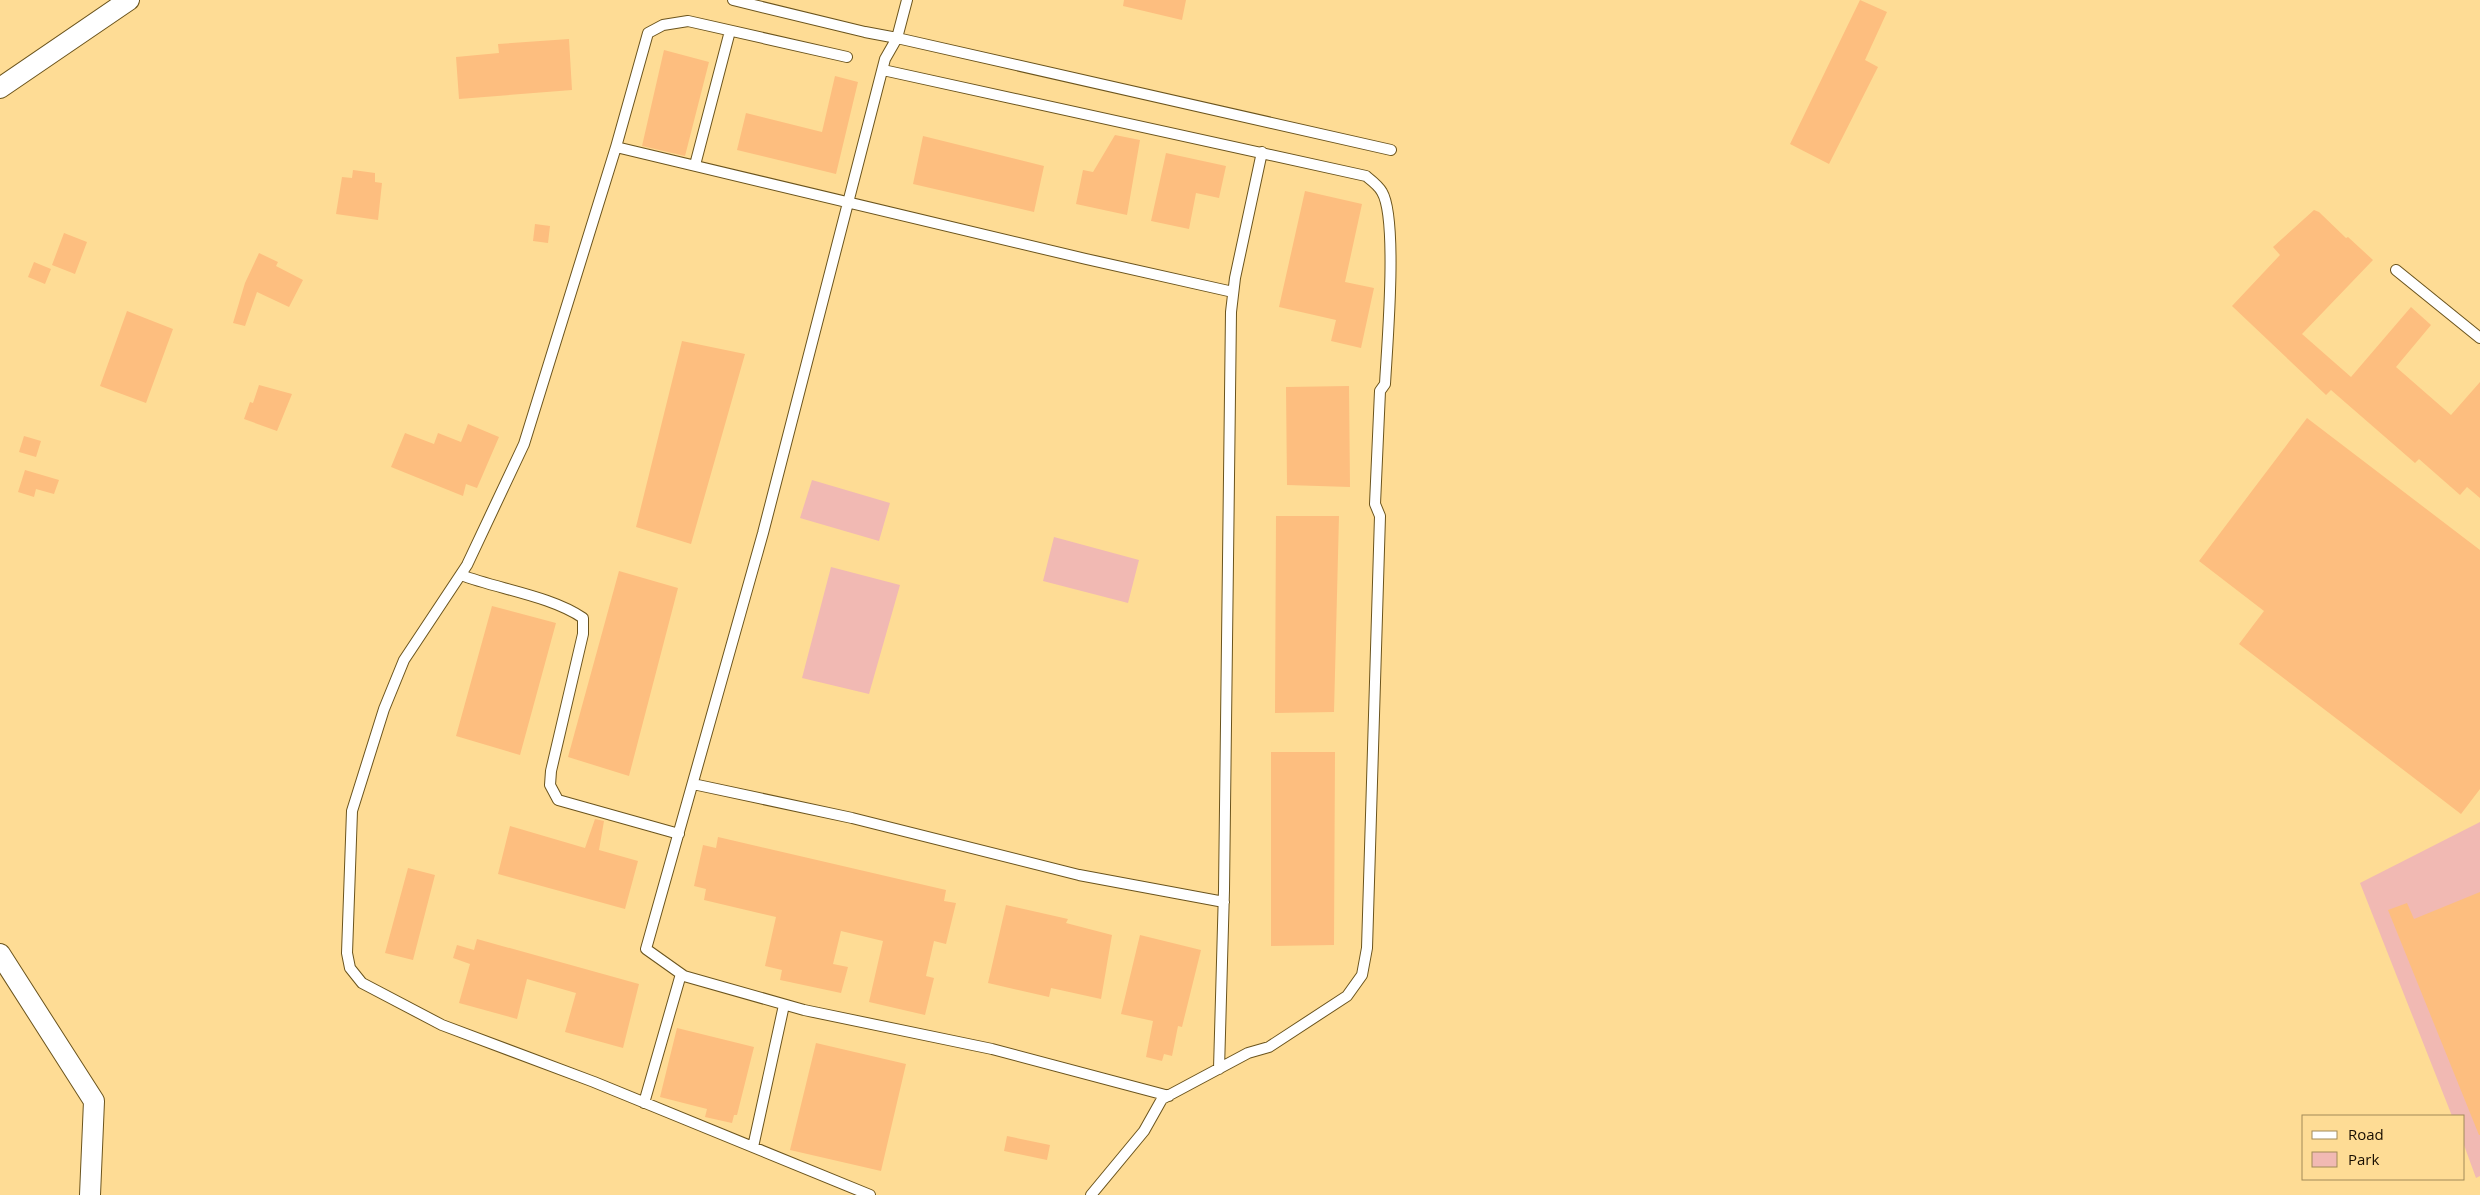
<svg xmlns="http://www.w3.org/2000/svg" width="2480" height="1195" font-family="'Open Sans',sans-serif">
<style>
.green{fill:#f1b9b3}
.building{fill:#fdbe7f}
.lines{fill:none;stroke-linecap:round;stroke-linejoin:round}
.lane-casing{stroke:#6b541d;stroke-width:12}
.street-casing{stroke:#6b541d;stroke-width:22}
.lane{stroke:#fff;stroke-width:10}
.street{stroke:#fff;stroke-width:20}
</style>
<rect width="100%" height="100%" fill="#fedc95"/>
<path class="green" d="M 812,480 L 890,503 L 879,541 L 800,518 Z
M 1054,537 L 1139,560 L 1128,603 L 1043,581 Z
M 831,567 L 900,585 L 869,694 L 802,678 Z
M 2480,822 L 2480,1176 L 2476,1178 L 2464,1145 L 2464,1116 L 2452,1116 L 2360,883 Z"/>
<path class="building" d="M 1124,0 L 1186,0 L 1182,20 L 1123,6 Z
M 1860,0 L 1887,12 L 1865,60 L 1878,67 L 1829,164 L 1790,144 Z
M 569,39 L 572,90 L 459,99 L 456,57 L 499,53 L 498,44 Z
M 664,50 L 709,62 L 685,156 L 642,146 Z
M 835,76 L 858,82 L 836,174 L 737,150 L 746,113 L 822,132 Z
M 1115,135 L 1140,140 L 1127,215 L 1076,204 L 1083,170 L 1093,172 Z
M 923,136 L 1044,166 L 1034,212 L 913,184 Z
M 1166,153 L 1226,166 L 1219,198 L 1196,193 L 1189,229 L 1151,221 Z
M 353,170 L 375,173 L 375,182 L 382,183 L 378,220 L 336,214 L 342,177 L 352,178 Z
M 1305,191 L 1362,204 L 1345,282 L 1374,288 L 1361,348 L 1331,341 L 1336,320 L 1279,307 Z
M 2314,210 L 2319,212 L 2346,238 L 2348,237 L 2373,260 L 2302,334 L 2351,377 L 2411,307 L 2431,325 L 2396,367 L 2451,415 L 2480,382 L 2480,498 L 2467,487 L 2460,495 L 2419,459 L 2415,463 L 2331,390 L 2326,395 L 2232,306 L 2280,255 L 2273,247 Z
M 535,224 L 550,226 L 548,243 L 533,241 Z
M 64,233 L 87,242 L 75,274 L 52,265 Z
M 259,253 L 278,262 L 276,266 L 303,280 L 289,307 L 257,292 L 245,326 L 233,323 L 245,283 Z
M 34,262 L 51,269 L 45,284 L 28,277 Z
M 127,311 L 173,329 L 146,403 L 100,386 Z
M 682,341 L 745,354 L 691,544 L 636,527 Z
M 259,385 L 292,394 L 277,431 L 244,419 L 250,402 L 253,403 Z
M 1349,386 L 1350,487 L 1287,485 L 1286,387 Z
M 2307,418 L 2480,550 L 2480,789 L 2461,814 L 2239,644 L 2264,611 L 2199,561 Z
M 468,424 L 499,437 L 477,488 L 466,484 L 463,496 L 391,467 L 405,433 L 434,444 L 438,433 L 461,442 Z
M 24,436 L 41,441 L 36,457 L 19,452 Z
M 25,470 L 59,480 L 54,494 L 36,489 L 34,497 L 18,492 Z
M 1276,516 L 1339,516 L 1334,712 L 1275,713 Z
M 619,571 L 678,588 L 629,776 L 568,757 Z
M 492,606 L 556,623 L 520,755 L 456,736 Z
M 1271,752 L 1335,752 L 1334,945 L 1271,946 Z
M 595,819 L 604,821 L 599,850 L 638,861 L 625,909 L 498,874 L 510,826 L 585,848 Z
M 718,837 L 946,890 L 944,901 L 956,903 L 946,944 L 934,941 L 926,976 L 934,978 L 925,1015 L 869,1002 L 883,941 L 841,931 L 833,964 L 848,967 L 841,993 L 780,980 L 782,970 L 765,966 L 776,917 L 704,900 L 706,889 L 694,886 L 703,845 L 716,848 Z
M 408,868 L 435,875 L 413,960 L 385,953 Z
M 2480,892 L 2480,1135 L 2479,1135 L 2388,910 L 2407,903 L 2414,919 Z
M 1006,905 L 1068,919 L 1066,923 L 1112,935 L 1101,999 L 1051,988 L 1049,997 L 988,983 Z
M 1140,935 L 1201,950 L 1182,1027 L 1178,1026 L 1172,1056 L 1164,1054 L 1162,1061 L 1146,1057 L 1153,1021 L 1121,1014 Z
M 477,939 L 639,984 L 623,1048 L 565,1032 L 576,993 L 527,979 L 517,1019 L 459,1003 L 470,964 L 453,958 L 457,945 L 474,950 Z
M 677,1028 L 754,1047 L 737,1115 L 734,1115 L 732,1123 L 705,1117 L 707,1109 L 660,1097 Z
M 816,1043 L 906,1064 L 881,1171 L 790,1150 Z
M 1007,1136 L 1050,1145 L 1047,1160 L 1004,1151 Z"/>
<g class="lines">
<defs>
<path id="lane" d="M 733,0 L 865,32 L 897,38 L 885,59 L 763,533 L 646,949 L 684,976 L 804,1010 L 992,1049 L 1169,1096
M 907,0 L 897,38 L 1391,150
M 883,70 L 1366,176 C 1371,180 1379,186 1382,192 C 1398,219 1387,346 1385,384 L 1380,391 L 1375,504 L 1380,516 L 1367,948 L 1362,975 L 1347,996 L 1269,1047 L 1248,1053 L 1162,1099 L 1144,1131 L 1091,1195
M 616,147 L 648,33 L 663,25 L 688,21 L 847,57
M 695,165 L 730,31
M 2396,270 L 2480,338
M 461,575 C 498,589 551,596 583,618 L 583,634 L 551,771 L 550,785 L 558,800 L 679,834
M 693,784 L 852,818 L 1079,875 L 1224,902
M 1219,1069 L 1224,890 L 1231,312 L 1235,278 L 1262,152
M 644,1103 L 681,974
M 753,1147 L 784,1005
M 870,1195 L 594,1082 L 442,1025 L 362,983 L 350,968 L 347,953 L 352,811 L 384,709 L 404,660 L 467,565 L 524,444 L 616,147 L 1086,259 L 1233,292"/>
<path id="street" d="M 0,88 L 129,0
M 0,954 L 94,1101 L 90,1195"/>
</defs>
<use href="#lane" class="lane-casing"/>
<use href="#street" class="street-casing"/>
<use href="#lane" class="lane"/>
<use href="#street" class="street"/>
</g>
<rect x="2302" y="1115" width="162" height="65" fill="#fedc95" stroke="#a28a59"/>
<rect x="2312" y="1131" width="25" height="8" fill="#ffffff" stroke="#a28a59"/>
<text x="2348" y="1140" font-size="15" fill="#180e00">Road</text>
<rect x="2312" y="1152" width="25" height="15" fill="#f1b9b3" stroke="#a28a59"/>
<text x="2348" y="1165" font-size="15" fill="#180e00">Park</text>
</svg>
